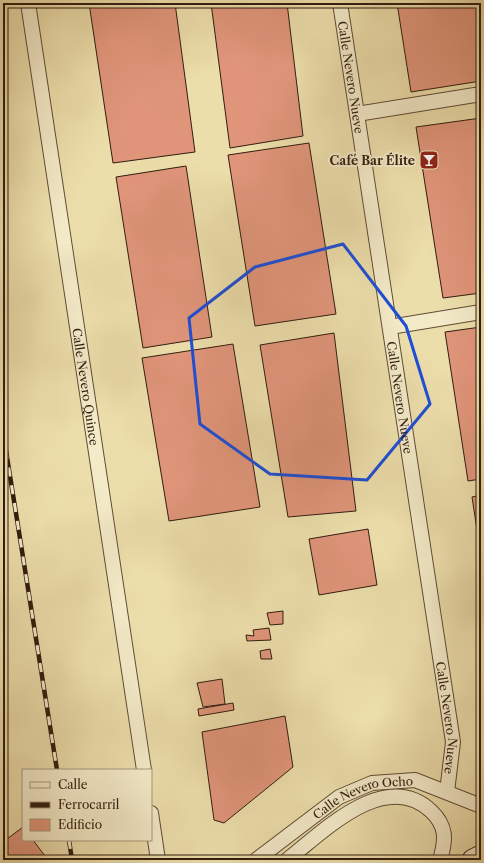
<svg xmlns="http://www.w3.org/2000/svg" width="484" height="863" font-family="'Libre Caslon Text',serif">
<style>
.building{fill:#e0957a;stroke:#311c0f}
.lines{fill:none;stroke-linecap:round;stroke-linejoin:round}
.street-casing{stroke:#604c36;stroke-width:16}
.secondary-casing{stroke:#311c0f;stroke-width:23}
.street{stroke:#f3eac8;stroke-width:14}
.secondary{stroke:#f3eac8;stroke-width:21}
.rail-casing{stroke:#311c0f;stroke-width:4.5}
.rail{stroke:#f3eac8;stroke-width:3;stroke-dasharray:9;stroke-linecap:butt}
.marked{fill:none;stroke:#1d4ed8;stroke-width:3;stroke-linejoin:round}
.labels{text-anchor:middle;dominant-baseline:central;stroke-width:4;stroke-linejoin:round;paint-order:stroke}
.street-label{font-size:12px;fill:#311c0f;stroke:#f3eac8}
.poi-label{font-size:12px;font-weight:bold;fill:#311c0f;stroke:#f3eac8;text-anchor:end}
</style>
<rect width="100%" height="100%" fill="#ecdeab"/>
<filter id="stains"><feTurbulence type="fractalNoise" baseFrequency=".005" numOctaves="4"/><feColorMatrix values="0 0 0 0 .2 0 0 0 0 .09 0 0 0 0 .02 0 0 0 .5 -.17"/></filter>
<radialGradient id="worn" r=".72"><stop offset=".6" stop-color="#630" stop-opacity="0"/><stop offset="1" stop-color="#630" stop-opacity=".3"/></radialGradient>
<path class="building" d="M 89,3 L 175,3 L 195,152 L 113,163 Z
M 211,3 L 287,3 L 303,136 L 230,148 Z
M 397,3 L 480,3 L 481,81 L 411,92 Z
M 481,118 L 481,293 L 443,298 L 416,127 Z
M 309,143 L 336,314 L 255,326 L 228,155 Z
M 186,166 L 212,337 L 143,348 L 116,177 Z
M 481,327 L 481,479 L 468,481 L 445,332 Z
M 334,333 L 356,511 L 288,517 L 260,345 Z
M 233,344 L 260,507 L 169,521 L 142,358 Z
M 481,495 L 481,556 L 472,497 Z
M 368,529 L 377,585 L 319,595 L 309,539 Z
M 283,611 L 283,624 L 270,625 L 267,613 Z
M 269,628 L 271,640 L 247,641 L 246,635 L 254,636 L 253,630 Z
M 270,649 L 272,659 L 261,659 L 260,651 Z
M 222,679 L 225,704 L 203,707 L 197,683 Z
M 233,703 L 234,710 L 199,716 L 198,709 Z
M 285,716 L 293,767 L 224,823 L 214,820 L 202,732 Z
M 23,827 L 23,840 L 33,840 L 48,860 L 3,860 L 3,842 Z"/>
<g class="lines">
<defs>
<g id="street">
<path id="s1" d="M 28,3 L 144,770"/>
<path id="s2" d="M 340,3 L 453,742 L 447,792"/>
<path d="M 357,114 L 481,94"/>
<path d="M 390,327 L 481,312"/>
<path d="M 151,813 L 158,860"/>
<path id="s3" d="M 256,860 L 339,797 L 372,783 L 415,780 L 481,806"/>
<path d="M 287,860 C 323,832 385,768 431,811 C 447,826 446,840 440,860"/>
</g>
<path id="secondary" d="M 473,860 L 481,856"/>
</defs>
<use href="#street" class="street-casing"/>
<use href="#secondary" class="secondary-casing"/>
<use href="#street" class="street"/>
<use href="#secondary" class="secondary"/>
<defs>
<path id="rail" d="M 3,432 L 57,770
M 69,840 L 72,860"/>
</defs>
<use href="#rail" class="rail-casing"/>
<use href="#rail" class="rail"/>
</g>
<path class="marked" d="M 343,244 L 406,326 L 430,404 L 367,480 L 270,474 L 200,424 L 189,318 L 255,267 Z"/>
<defs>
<symbol id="bar-square" viewBox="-11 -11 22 22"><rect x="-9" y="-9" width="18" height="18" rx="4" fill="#8f2418" stroke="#f3eac8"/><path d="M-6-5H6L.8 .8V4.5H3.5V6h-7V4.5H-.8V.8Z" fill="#fff"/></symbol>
</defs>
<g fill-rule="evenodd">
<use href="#bar-square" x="418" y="149" width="22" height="22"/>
</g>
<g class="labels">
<g class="street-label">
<text stroke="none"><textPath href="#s2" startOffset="75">Calle Nevero Nueve</textPath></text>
<text stroke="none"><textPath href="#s1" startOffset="388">Calle Nevero Quince</textPath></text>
<text stroke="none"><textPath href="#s2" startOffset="399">Calle Nevero Nueve</textPath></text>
<text stroke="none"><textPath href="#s2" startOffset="723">Calle Nevero Nueve</textPath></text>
<text stroke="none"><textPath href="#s3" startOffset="127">Calle Nevero Ocho</textPath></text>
</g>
<g class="poi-label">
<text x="415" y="160">Café Bar Élite</text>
</g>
</g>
<rect width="484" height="863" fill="none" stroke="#ecdeab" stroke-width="16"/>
<rect x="4" y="4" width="476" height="855" fill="none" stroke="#311c0f" stroke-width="2"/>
<rect x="8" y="8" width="468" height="847" fill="none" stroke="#311c0f"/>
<rect x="22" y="769" width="130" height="72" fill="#f3eac8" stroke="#a5987e"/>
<rect x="30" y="782" width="20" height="6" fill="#f3eac8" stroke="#a5987e"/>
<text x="58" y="789" font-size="12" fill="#311c0f">Calle</text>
<rect x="30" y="802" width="20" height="6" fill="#311c0f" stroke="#a5987e"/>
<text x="58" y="809" font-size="12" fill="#311c0f">Ferrocarril</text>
<rect x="30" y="819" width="20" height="12" fill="#e0957a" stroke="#a5987e"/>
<text x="58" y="829" font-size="12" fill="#311c0f">Edificio</text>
<rect width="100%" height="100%" filter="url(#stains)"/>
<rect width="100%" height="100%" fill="url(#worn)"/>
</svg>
